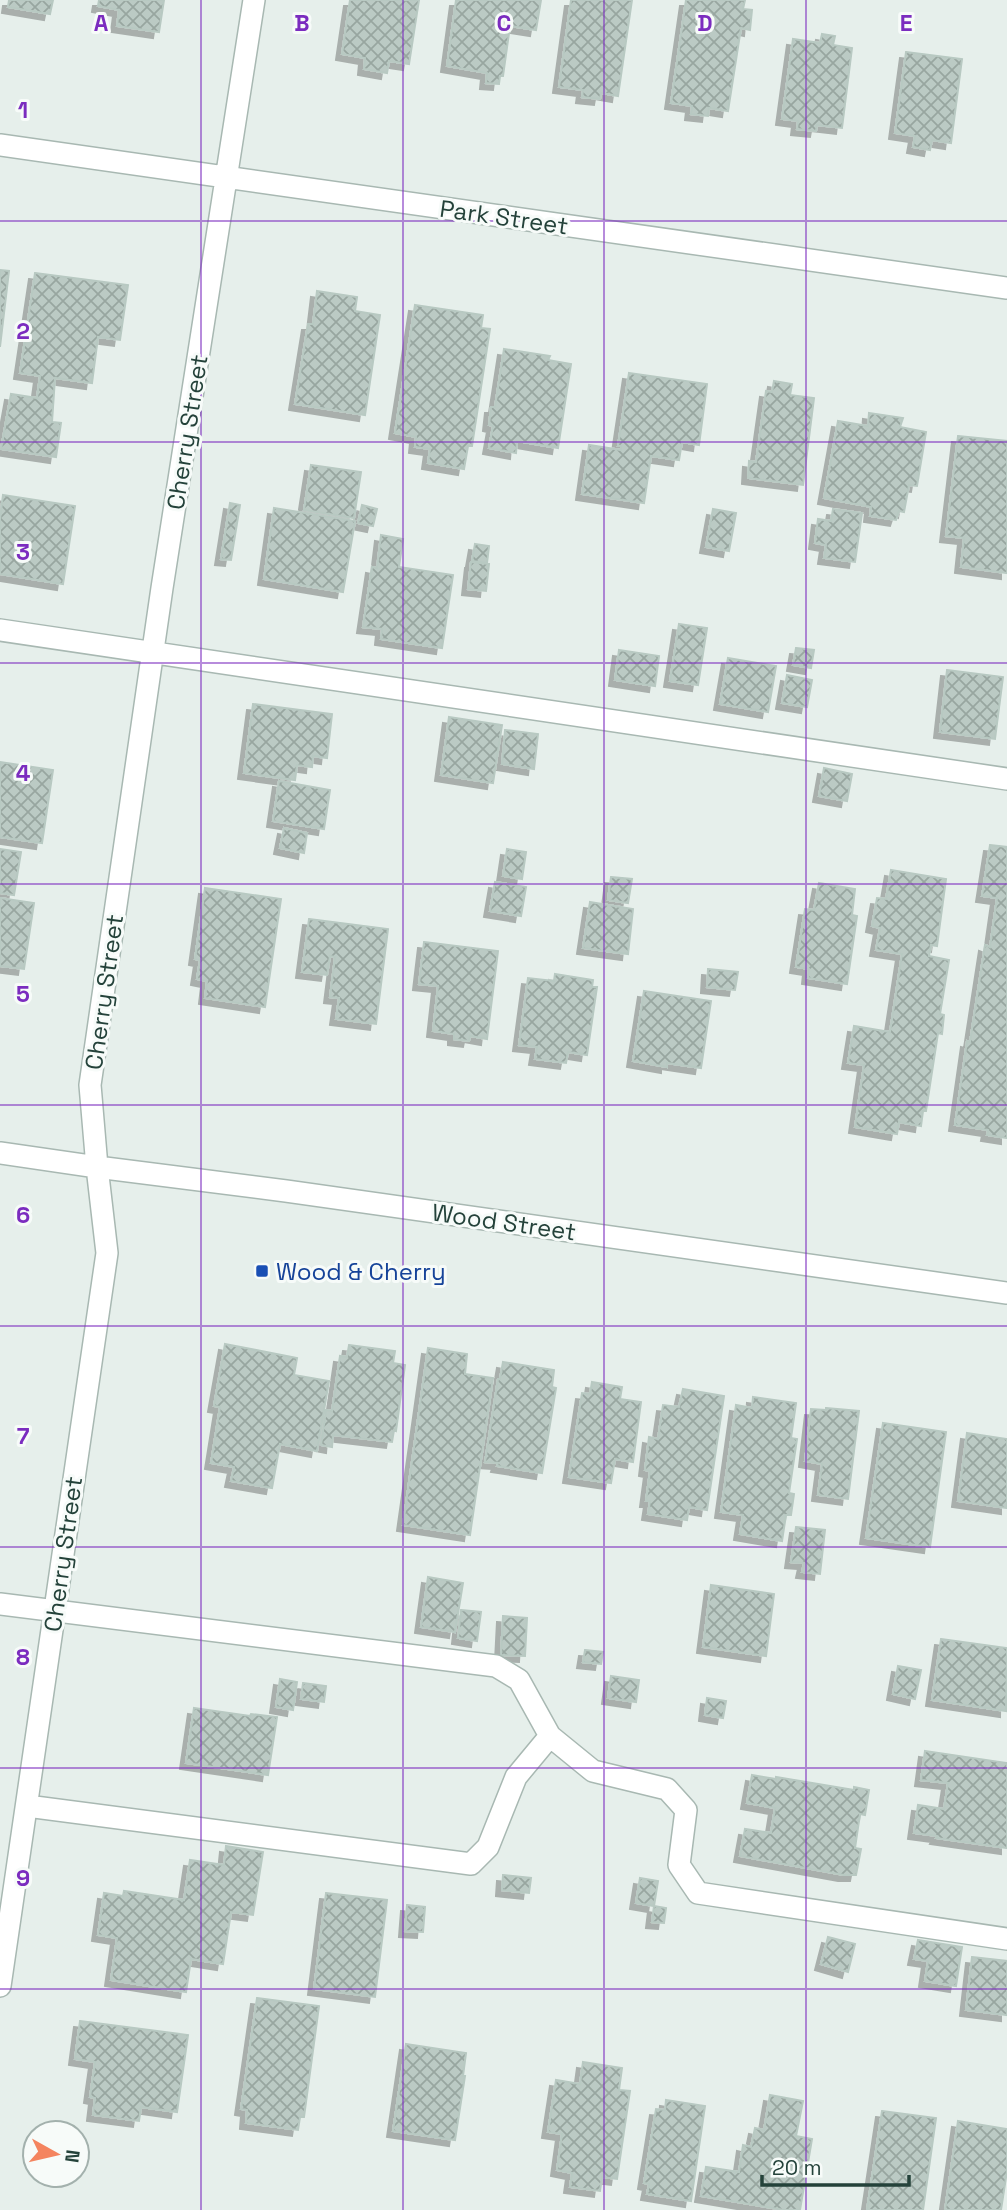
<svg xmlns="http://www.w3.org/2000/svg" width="1007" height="2210" font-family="'Space Grotesk',sans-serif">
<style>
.building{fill:url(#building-cross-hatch);stroke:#b8c9c2;stroke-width:2;filter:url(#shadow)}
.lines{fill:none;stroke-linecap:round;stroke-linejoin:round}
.minor-casing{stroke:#a8b8b2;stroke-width:24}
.minor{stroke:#fff;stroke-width:21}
.grid{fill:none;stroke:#7b2cbf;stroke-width:2;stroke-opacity:0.55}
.transit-dot{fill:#1a4fb4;stroke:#f7fbf9;stroke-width:2.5}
.labels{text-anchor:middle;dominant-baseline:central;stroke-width:6;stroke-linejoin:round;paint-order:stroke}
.street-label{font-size:24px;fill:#24423a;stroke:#f7fbf9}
.transit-label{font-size:24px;fill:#164399;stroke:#f7fbf9;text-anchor:start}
.grid-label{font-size:23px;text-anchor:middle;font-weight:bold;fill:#7b2cbf;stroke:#f7fbf9;stroke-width:6;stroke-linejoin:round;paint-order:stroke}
</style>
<defs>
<pattern id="building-cross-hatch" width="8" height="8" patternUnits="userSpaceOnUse" patternTransform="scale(1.75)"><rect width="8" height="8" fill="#bbcac4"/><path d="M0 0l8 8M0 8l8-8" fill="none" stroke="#98a6a0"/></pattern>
<filter id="shadow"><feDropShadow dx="-6" dy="6" stdDeviation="0" flood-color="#0004"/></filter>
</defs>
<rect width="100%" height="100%" fill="#e6efeb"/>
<path class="building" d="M 9,0 L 53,0 L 50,14 L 8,7 Z
M 99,0 L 164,0 L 159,32 L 117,26 L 119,10 L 98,6 Z
M 350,0 L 419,0 L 409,64 L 389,61 L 387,73 L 364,69 L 365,58 L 342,54 Z
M 456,0 L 541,0 L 536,30 L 510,26 L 503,76 L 500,76 L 499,84 L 486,83 L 487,73 L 447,66 Z
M 571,0 L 632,0 L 618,96 L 601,93 L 600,99 L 582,97 L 583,90 L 559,87 Z
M 686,0 L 745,0 L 743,9 L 752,10 L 750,30 L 741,28 L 728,111 L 709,108 L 708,116 L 691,114 L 692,106 L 671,103 Z
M 822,34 L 835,36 L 833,45 L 852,48 L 842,128 L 817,125 L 816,131 L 797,129 L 798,121 L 782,119 L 793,39 L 820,43 Z
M 906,52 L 962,59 L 951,143 L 932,140 L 930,150 L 913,147 L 915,136 L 895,133 Z
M 0,270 L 9,271 L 0,347 Z
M 35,273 L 128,285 L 120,340 L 98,337 L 92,383 L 55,378 L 52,422 L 61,423 L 56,457 L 1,449 L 11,394 L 37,398 L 40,376 L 20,373 Z
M 317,291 L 357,297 L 355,311 L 380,315 L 365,415 L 295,404 L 308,324 L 313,324 Z
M 415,305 L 483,315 L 481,328 L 490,329 L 472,446 L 468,446 L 464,469 L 428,463 L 430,449 L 415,447 L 416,437 L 395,433 Z
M 504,349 L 550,356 L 548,360 L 571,364 L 558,448 L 517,441 L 516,453 L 489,448 L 493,426 L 489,425 L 491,407 L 495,407 Z
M 629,373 L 707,384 L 699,445 L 682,442 L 679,460 L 651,456 L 644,503 L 582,494 L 589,445 L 621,450 L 621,446 L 618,446 Z
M 774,381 L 792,384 L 790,395 L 814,398 L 803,485 L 748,478 L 749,461 L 756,462 L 766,391 L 772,392 Z
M 869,413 L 903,418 L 900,427 L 926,432 L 917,486 L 909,485 L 904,512 L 899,511 L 896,520 L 870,516 L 871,507 L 824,498 L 838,421 L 868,426 Z
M 958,436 L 1007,441 L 1007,573 L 961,567 L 964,538 L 946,536 Z
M 311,465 L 361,472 L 354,518 L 304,510 Z
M 3,495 L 75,506 L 63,584 L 0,574 L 0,519 Z
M 230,503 L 240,505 L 231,560 L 221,559 Z
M 362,505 L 377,509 L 373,526 L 358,523 Z
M 274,508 L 355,521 L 343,592 L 264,579 Z
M 713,509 L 736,513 L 729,551 L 706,547 Z
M 833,509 L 862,513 L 855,562 L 824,558 L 826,545 L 815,543 L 818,519 L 831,521 Z
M 381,535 L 403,539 L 399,567 L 453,575 L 442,648 L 381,639 L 382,629 L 363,627 L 372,567 L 377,568 Z
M 475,544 L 489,546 L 487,563 L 472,561 Z
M 471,562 L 489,564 L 486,591 L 468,589 Z
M 679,624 L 707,628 L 698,685 L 670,681 Z
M 796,648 L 814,650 L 811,668 L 793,665 Z
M 619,650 L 659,656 L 655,686 L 615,680 Z
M 728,658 L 776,666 L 768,712 L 720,704 Z
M 947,670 L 1003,677 L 995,739 L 940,732 Z
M 787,675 L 812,680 L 807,707 L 782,703 Z
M 253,704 L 332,714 L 327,758 L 313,756 L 312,767 L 297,765 L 295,780 L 244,773 Z
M 449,717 L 502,725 L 493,783 L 441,775 Z
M 505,730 L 538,734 L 534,769 L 502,764 Z
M 0,762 L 53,770 L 42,843 L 0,837 Z
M 824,768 L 852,774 L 847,801 L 819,796 Z
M 279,781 L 330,790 L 324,829 L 273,821 Z
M 284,828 L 307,833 L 304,853 L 280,848 Z
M 990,845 L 1007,847 L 1007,1138 L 987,1135 L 988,1130 L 955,1125 L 967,1041 L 970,1042 L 985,945 L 990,947 L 997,898 L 982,896 Z
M 0,849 L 21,852 L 14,895 L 0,893 Z
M 507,849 L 526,852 L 522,879 L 503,876 Z
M 891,870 L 946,879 L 937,946 L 931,945 L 929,956 L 949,960 L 940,1014 L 944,1015 L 942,1034 L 938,1033 L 926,1111 L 923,1111 L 921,1126 L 899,1122 L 897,1134 L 855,1127 L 864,1065 L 848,1063 L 854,1026 L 890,1032 L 902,954 L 876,950 L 880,928 L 872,926 L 877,898 L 886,899 Z
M 611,877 L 632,879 L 628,903 L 608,900 Z
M 495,882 L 526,887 L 521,916 L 490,911 Z
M 819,883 L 855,889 L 852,915 L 857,916 L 847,984 L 808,978 L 809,969 L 796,967 L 805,909 L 814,910 Z
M 205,888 L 281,899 L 265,1007 L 205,998 L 207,981 L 197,979 L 200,960 L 195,959 Z
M 0,898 L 34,903 L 24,969 L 0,966 Z
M 590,902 L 633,909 L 628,954 L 583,948 Z
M 309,919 L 388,929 L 376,1024 L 336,1019 L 339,998 L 330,997 L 335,957 L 330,956 L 327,975 L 302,972 Z
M 424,942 L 498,951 L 487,1039 L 470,1036 L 469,1041 L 454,1039 L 454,1034 L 433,1031 L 438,986 L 419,984 Z
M 708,969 L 738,972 L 735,990 L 707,987 Z
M 555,974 L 593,980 L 592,987 L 597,987 L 587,1055 L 568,1052 L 566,1063 L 535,1059 L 537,1047 L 519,1045 L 528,978 L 554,981 Z
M 644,991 L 711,1001 L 701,1068 L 667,1063 L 667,1067 L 633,1061 Z
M 225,1344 L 297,1358 L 294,1375 L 329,1381 L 317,1451 L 280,1444 L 272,1488 L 231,1481 L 234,1467 L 211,1463 L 220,1407 L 214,1406 Z
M 349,1345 L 395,1351 L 393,1363 L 405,1365 L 396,1431 L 394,1430 L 392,1442 L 333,1435 L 332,1447 L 321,1445 L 326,1410 L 332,1411 L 340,1356 L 347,1357 Z
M 428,1348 L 467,1354 L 465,1374 L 493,1378 L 470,1535 L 403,1525 Z
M 503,1362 L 554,1370 L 552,1387 L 556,1388 L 542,1473 L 497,1466 L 498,1463 L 485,1462 L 498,1379 L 500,1379 Z
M 592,1382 L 622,1387 L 620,1399 L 641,1402 L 633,1462 L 615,1459 L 611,1483 L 569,1477 L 582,1393 L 590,1394 Z
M 683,1389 L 724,1396 L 707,1510 L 689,1507 L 687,1520 L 648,1514 L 650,1501 L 646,1501 L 650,1471 L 645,1470 L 649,1437 L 658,1439 L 663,1405 L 679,1407 Z
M 753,1397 L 796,1403 L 791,1438 L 797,1439 L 789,1493 L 794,1494 L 791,1515 L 786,1515 L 782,1541 L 740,1534 L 743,1515 L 721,1512 L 736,1405 L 752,1408 Z
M 826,1408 L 859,1411 L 848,1499 L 818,1495 L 822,1464 L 805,1461 L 811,1409 L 826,1410 Z
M 883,1423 L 946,1432 L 930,1547 L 866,1538 Z
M 967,1433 L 1007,1439 L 1007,1508 L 958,1501 Z
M 796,1527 L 825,1530 L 820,1574 L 802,1572 L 804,1563 L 791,1562 Z
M 428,1577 L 463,1583 L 455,1632 L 421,1627 Z
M 711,1585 L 774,1594 L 766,1656 L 703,1647 Z
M 461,1610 L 481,1612 L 477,1641 L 458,1638 Z
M 503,1616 L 527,1618 L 525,1656 L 501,1655 Z
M 941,1639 L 1007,1648 L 1006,1711 L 932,1700 Z
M 585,1650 L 603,1652 L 601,1664 L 583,1662 Z
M 898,1666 L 921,1670 L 915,1699 L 893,1694 Z
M 611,1676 L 639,1680 L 636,1702 L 608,1698 Z
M 280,1679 L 297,1682 L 293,1710 L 276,1707 Z
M 303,1683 L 326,1686 L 324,1702 L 301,1699 Z
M 707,1698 L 726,1701 L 723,1718 L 705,1715 Z
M 194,1708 L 250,1716 L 251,1714 L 277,1717 L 268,1775 L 186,1763 Z
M 925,1751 L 1007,1763 L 1007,1848 L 936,1838 L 937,1836 L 914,1833 L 918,1805 L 944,1809 L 948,1783 L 921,1780 Z
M 752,1775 L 776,1779 L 776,1777 L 854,1790 L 854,1787 L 869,1790 L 865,1815 L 860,1814 L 855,1848 L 861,1849 L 856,1875 L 844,1875 L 740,1856 L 745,1829 L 771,1833 L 775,1808 L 747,1803 Z
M 226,1846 L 263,1852 L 253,1915 L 231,1912 L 223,1964 L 191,1959 L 186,1992 L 111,1980 L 117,1938 L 98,1935 L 104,1893 L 123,1896 L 124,1891 L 184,1900 L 190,1860 L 224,1865 Z
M 503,1875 L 531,1878 L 529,1893 L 502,1890 Z
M 640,1878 L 658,1881 L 654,1906 L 636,1903 Z
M 326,1893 L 387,1900 L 375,1997 L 314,1989 Z
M 407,1905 L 425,1907 L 423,1932 L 405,1931 Z
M 654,1906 L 666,1908 L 664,1923 L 652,1922 Z
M 828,1937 L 855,1944 L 848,1972 L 821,1964 Z
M 918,1940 L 962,1947 L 956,1986 L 925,1981 L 928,1961 L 914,1959 Z
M 972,1957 L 1007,1961 L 1007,2015 L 966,2010 Z
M 257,1998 L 319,2006 L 304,2117 L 300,2117 L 298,2130 L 246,2123 L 247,2110 L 241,2109 Z
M 80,2021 L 188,2035 L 177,2112 L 141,2107 L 139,2121 L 93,2115 L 95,2098 L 90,2097 L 95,2062 L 75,2059 Z
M 406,2044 L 466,2053 L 463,2076 L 465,2076 L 455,2140 L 393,2131 Z
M 583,2062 L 622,2068 L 619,2090 L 630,2091 L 617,2179 L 602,2177 L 600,2191 L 570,2187 L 572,2173 L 557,2170 L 562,2134 L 548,2132 L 556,2080 L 580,2084 Z
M 770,2095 L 803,2101 L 796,2136 L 812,2139 L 800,2210 L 784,2210 L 701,2196 L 706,2167 L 739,2172 L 743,2145 L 751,2147 L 755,2128 L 764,2130 Z
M 666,2100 L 705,2106 L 691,2201 L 647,2194 L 649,2184 L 644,2183 L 656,2109 L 665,2110 Z
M 882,2111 L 936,2118 L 923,2210 L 867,2210 Z
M 958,2121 L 1007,2129 L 1007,2171 L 1001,2210 L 945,2210 Z"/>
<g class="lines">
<defs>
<path id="minor" d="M 0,145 L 1007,288
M 0,630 L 1007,779
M 0,1153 L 97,1167 L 286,1191 L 1007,1293
M 0,1604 L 496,1666 L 519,1680 L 550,1736 L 516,1777 L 488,1847 L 471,1864 L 27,1806
M 550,1736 L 593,1771 L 667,1789 L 686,1810 L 679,1865 L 698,1893 L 1007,1939
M 0,1986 L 107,1253 L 97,1167 L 90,1085 L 162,588 L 254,0"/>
</defs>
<use href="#minor" class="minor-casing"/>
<use href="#minor" class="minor"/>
</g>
<path class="grid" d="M 201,0 L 201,2210M 403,0 L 403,2210M 604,0 L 604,2210M 806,0 L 806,2210M 0,221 L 1007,221M 0,442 L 1007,442M 0,663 L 1007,663M 0,884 L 1007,884M 0,1105 L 1007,1105M 0,1326 L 1007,1326M 0,1547 L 1007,1547M 0,1768 L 1007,1768M 0,1989 L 1007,1989"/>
<rect class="transit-dot" x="255" y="1264" width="14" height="14" rx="3.5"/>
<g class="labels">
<g class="street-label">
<text transform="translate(504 217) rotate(8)">Park Street</text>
<text transform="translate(187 432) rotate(-81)">Cherry Street</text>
<text transform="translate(104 992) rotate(-82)">Cherry Street</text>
<text transform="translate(504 1222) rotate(8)">Wood Street</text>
<text transform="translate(63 1554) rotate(-82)">Cherry Street</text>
</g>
<g class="transit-label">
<text x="276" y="1271">Wood &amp; Cherry</text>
</g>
</g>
<g class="grid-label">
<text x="101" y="31">A</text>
<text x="302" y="31">B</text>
<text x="504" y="31">C</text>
<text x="705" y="31">D</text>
<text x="906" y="31">E</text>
<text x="23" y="118">1</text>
<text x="23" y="339">2</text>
<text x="23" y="560">3</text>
<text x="23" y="781">4</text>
<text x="23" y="1002">5</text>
<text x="23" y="1223">6</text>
<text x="23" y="1444">7</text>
<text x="23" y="1665">8</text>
<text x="23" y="1886">9</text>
</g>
<g transform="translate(56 2154) rotate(98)"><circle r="33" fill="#f7fbf9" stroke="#a3b1ad" stroke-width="2"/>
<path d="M0-5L12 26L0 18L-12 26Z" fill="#f4845f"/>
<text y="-10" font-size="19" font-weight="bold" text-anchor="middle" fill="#24423a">N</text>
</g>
<path d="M762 2175v10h147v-10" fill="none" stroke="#24423a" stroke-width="3.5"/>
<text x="772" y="2175" font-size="21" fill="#24423a" stroke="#f7fbf9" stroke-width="5" paint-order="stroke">20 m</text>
</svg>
